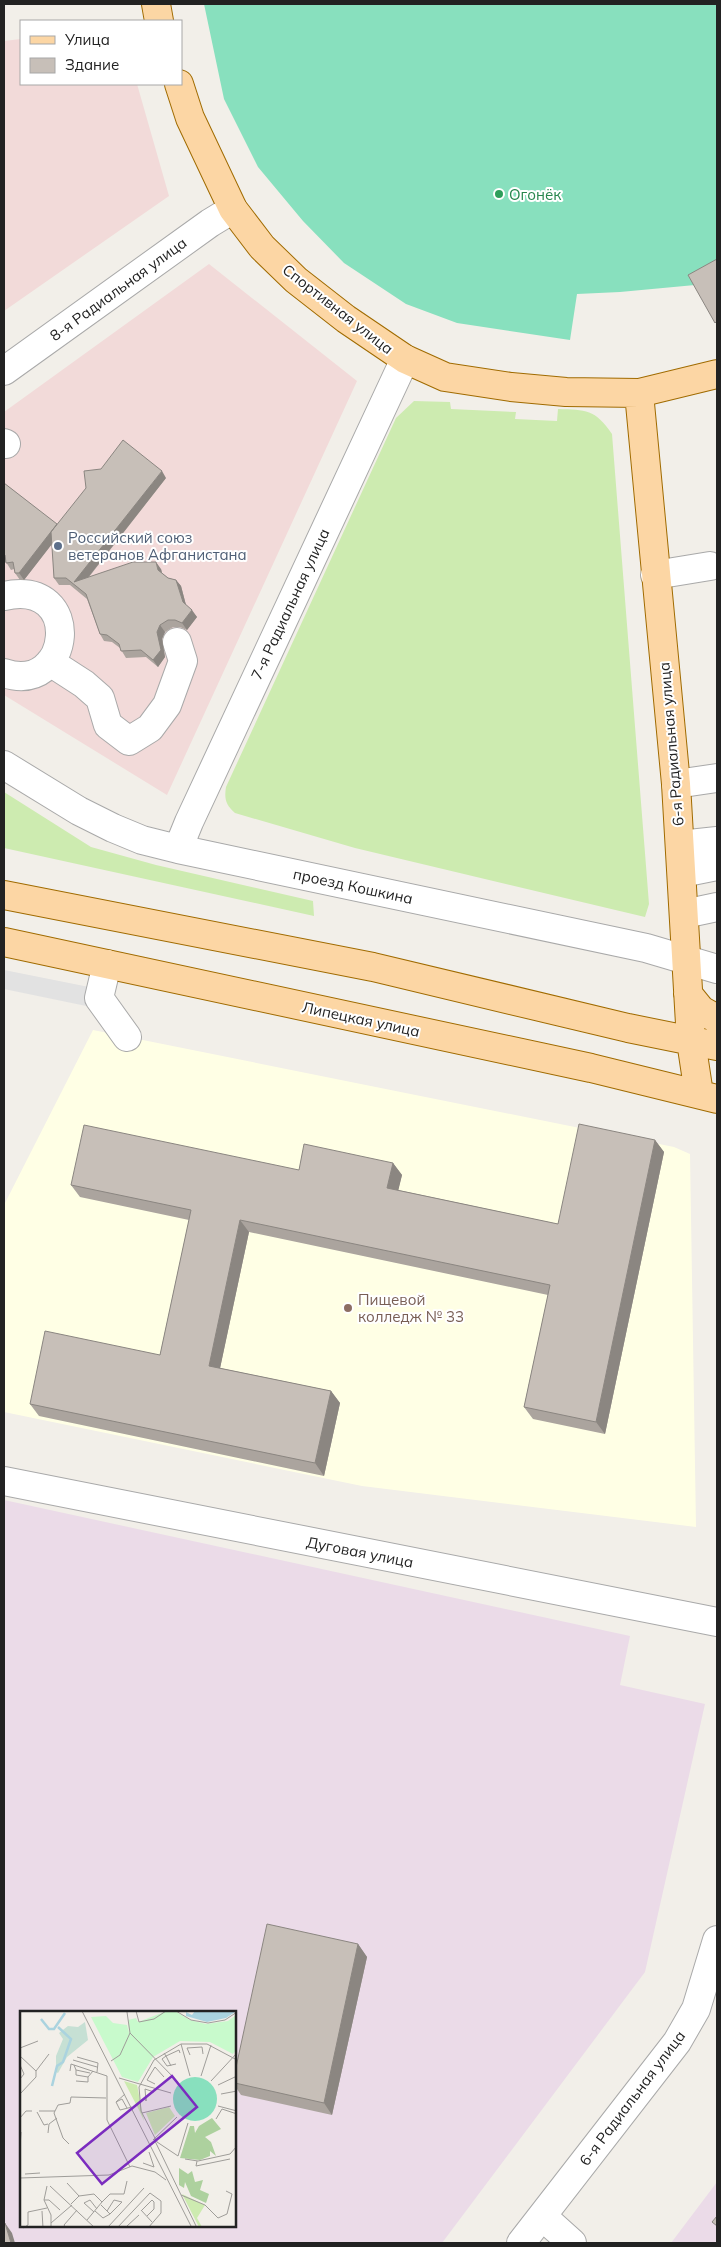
<svg xmlns="http://www.w3.org/2000/svg" width="721" height="2247" font-family="Mulish,sans-serif">
<style>
.commercial{fill:#f2dad9}
.industrial{fill:#ebdbe8;fill-rule:evenodd}
.education{fill:#ffffe5}
.grass{fill:#cdebb0}
.pitch{fill:#88e0be}
.parking{fill:#e2e2e2}
.lines{fill:none;stroke-linecap:round;stroke-linejoin:round}
.minor-casing{stroke:#a9a9a9;stroke-width:30}
.major-casing{stroke:#a06b00;stroke-width:30}
.minor{stroke:#fff;stroke-width:28}
.major{stroke:#fcd6a4;stroke-width:28}
.wall{fill:#aba49e}
.shaded-wall{fill:#8b8681}
.building{fill:#c7bfb8;stroke:#8b8681}
.leisure-dot{fill:#2e9e5b;stroke:#fff;stroke-width:2}
.service-dot{fill:#5c6f8a;stroke:#fff;stroke-width:2}
.education-dot{fill:#8d6e63;stroke:#fff;stroke-width:2}
.labels{text-anchor:middle;dominant-baseline:central;stroke-width:4;stroke-linejoin:round;paint-order:stroke}
.leisure-label{font-size:15px;fill:#27864d;stroke:#fff;text-anchor:start}
.street-label{font-size:15px;fill:#222;stroke:#fff}
.service-label{font-size:15px;fill:#4e5e75;stroke:#fff;text-anchor:start}
.education-label{font-size:15px;fill:#785e54;stroke:#fff;text-anchor:start}
.inset-river{fill:none;stroke:#aad3df;stroke-width:2.5}
.inset-road{fill:none;stroke:#9f9d99;stroke-width:1}
.view{fill:#7b2cbf;fill-opacity:0.15;stroke:#7b2cbf;stroke-width:2.5}
.inset-edge{fill:none;stroke:#222;stroke-width:2.5}
</style>
<rect width="100%" height="100%" fill="#f2efe9"/>
<path class="commercial" d="M 21,39 L 21,84 L 137,84 L 169,196 L 4,311 L 4,41 Z
M 209,264 L 357,381 L 167,795 L 4,695 L 4,412 Z"/>
<path class="industrial" d="M 4,1500 L 630,1636 L 620,1685 L 705,1704 L 645,1972 L 442,2243 L 4,2243 ZM 21,2012 L 235,2012 L 235,2226 L 21,2226 Z
M 717,2182 L 717,2243 L 671,2243 Z"/>
<path class="education" d="M 93,1030 L 674,1147 L 690,1154 L 696,1527 L 362,1486 L 4,1412 L 4,1205 Z"/>
<path class="grass" d="M 414,401 L 450,402 L 451,409 L 516,412 L 515,419 L 557,421 L 558,409 C 586,410 595,409 612,434 L 649,904 L 645,917 L 355,848 L 235,813 C 226,805 224,799 226,787 L 396,418 Z
M 4,792 L 91,847 L 156,865 L 313,901 L 314,916 L 4,848 Z"/>
<path class="pitch" d="M 204,4 L 717,4 L 717,325 L 695,285 L 620,292 L 577,294 L 570,340 L 457,323 L 406,304 L 344,263 L 303,221 L 258,167 L 224,99 Z"/>
<path class="parking" d="M 4,970 L 89,987 L 91,1007 L 4,989 Z"/>
<g class="lines">
<defs>
<path id="minor" d="M 4,371 L 210,223 L 233,209
M 4,443 L 6,444
M 655,575 L 710,566
M 4,596 C 85,578 72,696 4,673
M 50,662 L 84,684 L 100,698 L 108,725 L 129,741 L 150,728 L 167,705 L 183,661 L 177,642
M 4,765 L 79,811 L 113,828 L 142,840 L 178,849 L 646,948 L 717,969
M 676,784 L 717,778
M 680,845 L 717,841
M 178,849 L 189,822 L 405,359
M 682,873 L 717,866
M 684,914 L 717,907
M 107,964 L 99,998 L 127,1037
M 4,1481 L 717,1622
M 542,2216 L 572,2243
M 521,2243 L 677,2042 L 696,2009 L 717,1940"/>
<path id="major" d="M 156,4 L 159,21
M 179,84 L 190,118 L 233,209 L 262,247 L 296,280 L 346,319 L 405,359 L 445,377 L 511,387 L 566,392 L 639,393 L 717,374
M 639,393 L 676,784 L 691,1041 L 699,1094
M 4,895 L 373,967 L 628,1028 L 717,1046
M 4,942 L 591,1068 L 717,1099
M 688,994 L 701,1010 L 717,1019"/>
</defs>
<use href="#minor" class="minor-casing"/>
<use href="#major" class="major-casing"/>
<use href="#minor" class="minor"/>
<use href="#major" class="major"/>
</g>
<path class="wall" d="M 166,478 L 89,577 L 161,569 L 162,573 L 168,578 L 176,580 L 181,586 L 186,605 L 197,617 L 187,630 L 180,627 L 173,627 L 165,632 L 162,639 L 165,657 L 158,667 L 146,657 L 126,658 L 120,648 L 112,642 L 104,641 L 100,634 L 87,599 L 70,585 L 59,585 L 54,578 L 52,544 L 24,580 L 20,580 L 15,573 L 14,569 L 11,570 L 6,562 L 4,562 L 4,483 L 57,525 Z
M 655,1140 L 664,1152 L 605,1434 L 533,1419 L 524,1407 L 548,1295 L 249,1232 L 220,1368 L 331,1391 L 340,1403 L 324,1476 L 39,1416 L 30,1404 L 160,1355 L 189,1220 L 80,1197 L 71,1185 L 299,1170 L 393,1163 L 402,1175 L 398,1190 L 558,1224 Z
M 358,1944 L 367,1957 L 332,2115 L 241,2095 L 235,2086 L 235,2072 Z"/>
<path class="shaded-wall" d="M 162,471 L 166,478 L 79,589 L 74,582 Z
M 57,524 L 62,531 L 24,580 L 19,573 Z
M 156,562 L 161,569 L 163,577 L 158,570 Z
M 176,580 L 181,586 L 187,609 L 183,602 Z
M 192,610 L 197,617 L 187,630 L 182,623 Z
M 160,625 L 165,632 L 162,639 L 165,657 L 158,667 L 153,660 L 157,632 Z
M 655,1140 L 664,1152 L 605,1434 L 596,1422 Z
M 393,1163 L 402,1175 L 396,1200 L 387,1188 Z
M 240,1220 L 249,1232 L 218,1378 L 209,1366 Z
M 331,1391 L 340,1403 L 324,1476 L 315,1463 Z
M 358,1944 L 367,1957 L 332,2115 L 324,2103 Z
M 5,2223 L 12,2233 L 15,2243 L 11,2243 Z"/>
<path class="building" d="M 717,259 L 717,321 L 715,323 L 688,275 Z
M 123,440 L 162,471 L 74,582 L 133,562 L 156,562 L 158,570 L 168,578 L 176,580 L 183,602 L 192,610 L 182,623 L 175,620 L 168,620 L 160,625 L 157,632 L 161,650 L 153,660 L 141,650 L 121,651 L 119,644 L 107,635 L 100,634 L 86,594 L 66,578 L 54,578 L 51,532 L 86,488 L 84,471 L 101,469 Z
M 4,483 L 57,524 L 19,573 L 15,573 L 13,562 L 6,563 L 5,555 L 4,555 Z
M 579,1124 L 655,1140 L 596,1422 L 524,1407 L 550,1285 L 240,1220 L 209,1366 L 331,1391 L 315,1463 L 30,1404 L 45,1331 L 160,1355 L 191,1210 L 71,1185 L 84,1125 L 299,1170 L 304,1144 L 393,1163 L 387,1188 L 558,1224 Z
M 267,1924 L 358,1944 L 324,2103 L 235,2083 L 235,2072 Z
M 717,2216 L 717,2226 L 712,2222 Z
M 4,2223 L 5,2223 L 11,2243 L 4,2243 Z"/>
<circle class="leisure-dot" cx="499" cy="194" r="5"/>
<circle class="service-dot" cx="58" cy="546" r="5"/>
<circle class="education-dot" cx="348" cy="1308" r="5"/>
<g class="labels">
<g class="leisure-label">
<text x="509" y="194">Огонёк</text>
</g>
<g class="street-label">
<text transform="translate(118 289) rotate(-36)">8-я Радиальная улица</text>
<text transform="translate(338 309) rotate(38)">Спортивная улица</text>
<text transform="translate(290 604) rotate(-65)">7-я Радиальная улица</text>
<text transform="translate(671 744) rotate(-95)">6-я Радиальная улица</text>
<text transform="translate(353 886) rotate(12)">проезд Кошкина</text>
<text transform="translate(361 1019) rotate(12)">Липецкая улица</text>
<text transform="translate(360 1552) rotate(11)">Дуговая улица</text>
<text transform="translate(632 2098) rotate(-53)">6-я Радиальная улица</text>
</g>
<g class="service-label">
<text x="68" y="537">Российский союз<tspan x="68" dy="17">ветеранов Афганистана</tspan></text>
</g>
<g class="education-label">
<text x="358" y="1299">Пищевой<tspan x="358" dy="17">колледж № 33</tspan></text>
</g>
</g>
<g transform="translate(20 2011)">
<rect width="216" height="216" fill="#f2efe9"/>
<path d="M 104,70 L 117,74 L 124,110 L 119,99 ZM 149,96 L 155,105 L 135,124 L 126,102 ZM 162,183 L 185,194 L 177,207 L 182,216 L 179,216 Z" fill="#cdebb0"/>
<path d="M 192,107 L 201,118 L 185,126 L 191,131 L 196,145 L 190,140 L 190,145 L 180,149 L 160,147 L 170,115 L 174,115 L 175,122 L 179,115 ZM 159,157 L 168,163 L 172,160 L 175,171 L 183,169 L 180,179 L 189,183 L 186,192 L 171,185 L 165,171 L 164,177 L 159,174 Z" fill="#add19e"/>
<path d="M 65,11 L 68,29 L 47,46 L 38,62 L 36,61 L 36,45 L 43,28 L 39,22 L 48,15 L 58,16 Z" fill="#c6e0d4"/>
<path d="M 147,0 L 155,0 L 170,9 L 186,13 L 208,10 L 216,4 L 216,39 L 213,43 L 190,31 L 160,30 L 133,46 L 118,71 L 102,66 L 71,6 L 86,5 L 93,12 L 107,14 L 109,22 L 108,9 L 116,7 L 118,11 Z" fill="#c8facc"/>
<path d="M153 88a22 22 0 1 1 44 0a22 22 0 1 1-44 0Z" fill="#88e0be"/>
<path d="M 175,0 L 215,0 L 215,1 L 206,7 L 187,11 L 166,5 L 166,1 L 172,4 Z" fill="#aad3df"/>
<path class="inset-river" d="M 21,8 L 29,18 L 34,18 L 45,2M 32,75 L 37,55 L 43,51 L 51,28 L 38,16"/>
<path class="inset-road" d="M 62,0 L 172,217M 116,0 L 119,11 L 134,8 L 146,0M 156,0 L 171,9 L 188,12 L 205,9 L 217,1M 107,1 L 110,22 L 158,71M 161,33 L 170,65M 0,37 L 18,30M 144,42 L 146,45 L 142,48 L 147,55 L 156,53M 170,44 L 167,37 L 182,36 L 183,43M 0,45 L 16,60 L 16,66 L 0,83M 57,46 L 78,52 L 77,61M 53,49 L 77,56M 91,50 L 100,44 L 110,22M 0,54 L 4,63 L 0,68M 54,54 L 56,59 L 70,62M 151,55 L 146,45 L 159,39 L 160,42M 56,59 L 56,64 L 68,66 L 73,60M 16,60 L 29,43M 50,60 L 51,53 L 87,65M 87,65 L 87,109 L 110,156M 181,65 L 191,34M 99,67 L 151,82M 56,70 L 68,71 L 68,66M 191,70 L 217,42M 135,73 L 127,69 L 135,56 L 144,66M 198,74 L 217,65M 105,83 L 96,91 L 100,99 L 112,96M 201,83 L 217,80M 126,85 L 126,90 L 125,78 L 134,81M 51,86 L 86,87M 96,91 L 102,88 L 107,97M 198,95 L 217,100M 19,100 L 35,100M 17,101 L 24,114 L 28,113M 122,102 L 151,95M 0,107 L 6,100 L 12,100M 196,108 L 202,98 L 217,103M 168,112 L 158,145 L 137,131 L 121,100 L 119,76 L 134,49 L 161,33 L 187,33 L 217,49M 28,122 L 29,113 L 37,107M 134,128 L 177,217M 133,129 L 157,106M 49,133 L 43,127 L 34,102 L 38,94 L 50,92 L 51,86M 0,137 L 1,121M 165,148 L 178,150 L 210,143 L 217,135M 177,150 L 176,155 L 210,148M 123,152 L 134,156 L 129,141M 5,163 L 20,162M 0,167 L 89,164 L 112,155 L 135,161 L 146,169M 47,172 L 59,185 L 51,193M 27,175 L 24,189 L 31,204 L 31,217M 30,175 L 75,217M 161,184 L 185,194 L 198,207 L 207,203 L 212,183 L 206,180M 59,185 L 74,183 L 82,191 L 67,209M 24,189 L 29,189 L 40,199M 82,191 L 90,183 L 104,183 L 107,170M 121,199 L 132,211M 22,200 L 23,217M 75,200 L 83,207 L 90,203 L 81,194M 87,200 L 94,189 L 102,191 L 90,203M 121,200 L 132,189 L 134,191 L 134,198 L 127,205M 74,201 L 64,192 L 70,189 L 77,198M 31,212 L 52,194M 107,215 L 119,204M 74,216 L 88,216 L 124,177M 3,217 L 8,214 L 8,201 L 27,197M 46,217 L 44,214 L 57,199M 97,217 L 130,182 L 141,190 L 141,202 L 128,217"/>
<path class="view" d="M 152,65 L 177,96 L 82,173 L 57,142 Z"/>
<rect width="216" height="216" class="inset-edge"/>
</g>
<rect width="721" height="2247" fill="none" stroke="#222222" stroke-width="10"/>
<rect x="20" y="20" width="162" height="65" fill="#ffffff" stroke="#a7a7a7"/>
<rect x="30" y="36" width="25" height="8" fill="#fcd6a4" stroke="#a7a7a7"/>
<text x="65" y="45" font-size="15" fill="#222222">Улица</text>
<rect x="30" y="58" width="25" height="15" fill="#c7bfb8" stroke="#a7a7a7"/>
<text x="65" y="70" font-size="15" fill="#222222">Здание</text>
</svg>
